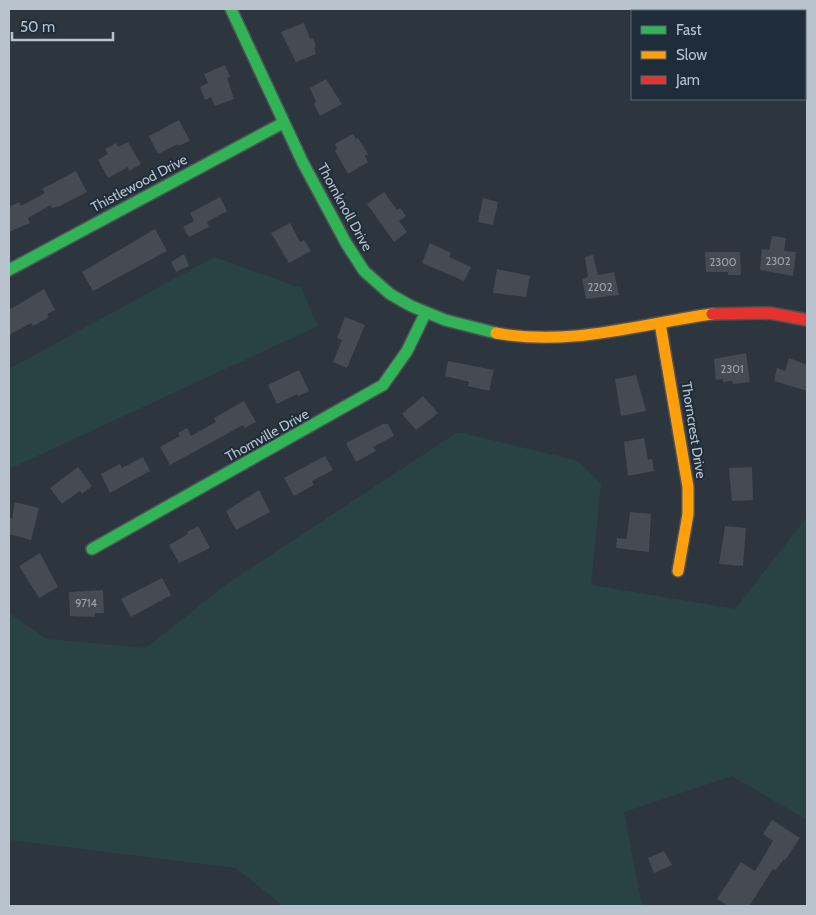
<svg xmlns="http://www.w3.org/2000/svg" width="816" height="915" font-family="Cabin,sans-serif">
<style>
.green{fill:#294345}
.building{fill:#444b52}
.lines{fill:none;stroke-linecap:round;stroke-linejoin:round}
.street-casing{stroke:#4c5258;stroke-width:14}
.fast-casing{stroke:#4c5258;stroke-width:14}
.slow-casing{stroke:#4c5258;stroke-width:14}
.jam-casing{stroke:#4c5258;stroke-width:14}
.street{stroke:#5e646b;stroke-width:11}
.fast{stroke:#30b455;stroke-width:11}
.slow{stroke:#ff9f0a;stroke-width:11}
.jam{stroke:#e5322d;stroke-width:11}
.labels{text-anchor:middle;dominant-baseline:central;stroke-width:4;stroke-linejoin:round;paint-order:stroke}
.number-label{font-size:11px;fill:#9ba5af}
.street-label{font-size:14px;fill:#b8c3ce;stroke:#1f2d3a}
</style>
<rect width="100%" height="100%" fill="#2d363e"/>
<path class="green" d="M 214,257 L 301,288 L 318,326 L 9,469 L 9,369 Z
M 458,432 L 578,461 L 601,484 L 591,585 L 735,609 L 807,517 L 807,820 L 732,776 L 624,812 L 642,906 L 283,906 L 236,868 L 9,840 L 9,613 L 47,639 L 146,648 L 228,583 Z"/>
<path class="building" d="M 304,23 L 310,39 L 313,38 L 316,47 L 314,48 L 316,54 L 296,62 L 281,32 Z
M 225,65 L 230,77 L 227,78 L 234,99 L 215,106 L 211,97 L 205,100 L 200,87 L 208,83 L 204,74 Z
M 326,79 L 342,104 L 320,116 L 314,104 L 316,102 L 310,88 Z
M 179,120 L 190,141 L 179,146 L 178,144 L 158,154 L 149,136 Z
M 353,134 L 356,139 L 358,138 L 368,154 L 365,156 L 368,162 L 348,174 L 335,151 L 337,149 L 335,144 Z
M 128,142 L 141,164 L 129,171 L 128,167 L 108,178 L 98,160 L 108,154 L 105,149 L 116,143 L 118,147 Z
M 76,171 L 87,192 L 60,206 L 52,208 L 51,205 L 28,218 L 30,223 L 9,232 L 9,207 L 19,202 L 21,206 L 45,193 L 42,189 Z
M 384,192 L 397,210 L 400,208 L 406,216 L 399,221 L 407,232 L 394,242 L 367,204 Z
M 220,197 L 227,211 L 207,222 L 209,227 L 189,237 L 183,227 L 194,221 L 190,213 Z
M 483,198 L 498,202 L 493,225 L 478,222 Z
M 290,223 L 300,242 L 304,240 L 311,251 L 289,263 L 271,233 Z
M 155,229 L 167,251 L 93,291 L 82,272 Z
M 772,236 L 786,238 L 784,251 L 796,252 L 793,276 L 760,270 L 762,249 L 769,250 Z
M 430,243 L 451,253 L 449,257 L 471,267 L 464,281 L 422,263 Z
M 705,252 L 740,252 L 741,275 L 728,275 L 728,272 L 706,272 Z
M 184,254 L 189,266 L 176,272 L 171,262 Z
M 593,255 L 598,275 L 614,272 L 619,295 L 586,299 L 582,279 L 588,277 L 585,257 Z
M 497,269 L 530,276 L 526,297 L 493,293 Z
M 44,289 L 55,310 L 47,314 L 49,317 L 33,326 L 31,323 L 9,335 L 9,310 Z
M 345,317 L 365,325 L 347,368 L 333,362 L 342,340 L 337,338 Z
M 746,353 L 750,382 L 733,384 L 732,381 L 723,382 L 723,379 L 716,380 L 714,359 Z
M 789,358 L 807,365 L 807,391 L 774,381 L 777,368 L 785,371 Z
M 448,361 L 494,370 L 489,391 L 468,386 L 469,382 L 445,376 Z
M 299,370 L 309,391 L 298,396 L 297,394 L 277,404 L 268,385 Z
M 636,375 L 646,411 L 621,416 L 615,379 Z
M 423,396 L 438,413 L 416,430 L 402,414 Z
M 244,401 L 256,422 L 245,428 L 243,425 L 170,465 L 160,447 L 180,436 L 178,433 L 187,428 L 191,436 L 216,422 L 214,418 Z
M 383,424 L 388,424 L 394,436 L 373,447 L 376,451 L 356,462 L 346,443 Z
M 644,438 L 648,460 L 652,459 L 654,471 L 628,476 L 624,442 Z
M 325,456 L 333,470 L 312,481 L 314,485 L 294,496 L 284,478 Z
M 143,457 L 150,471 L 110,493 L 101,474 L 120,464 L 122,468 Z
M 78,467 L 92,486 L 82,494 L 80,491 L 62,504 L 50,488 Z
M 752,467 L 753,500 L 732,501 L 729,468 Z
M 259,490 L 270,512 L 236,530 L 226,511 Z
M 15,502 L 39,508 L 31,540 L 9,534 L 9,518 L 12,518 Z
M 630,512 L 651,514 L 649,552 L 616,548 L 617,538 L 626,539 L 627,536 Z
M 198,526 L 210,548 L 179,563 L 169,545 L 188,534 L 187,532 Z
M 725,526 L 746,528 L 743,566 L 719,564 Z
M 40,553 L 58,587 L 39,598 L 19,566 Z
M 162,578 L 171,595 L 131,617 L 121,599 Z
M 103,590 L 104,613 L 95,613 L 95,617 L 70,616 L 69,592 Z
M 772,820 L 800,838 L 785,860 L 784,859 L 776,870 L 773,869 L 749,906 L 729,906 L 717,899 L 741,862 L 755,871 L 773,841 L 763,834 Z
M 664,851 L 672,865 L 654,873 L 648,858 Z"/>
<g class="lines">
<defs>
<path id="street" d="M 785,9 L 789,11
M 805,21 L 807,23"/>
<path id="fast" d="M 231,9 L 303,163 L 346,243 L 364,271 L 390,294 L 411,306 L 445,320 L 496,333
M 9,270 L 283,123
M 92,549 L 383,385 L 407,351 L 425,314"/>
<path id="slow" d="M 660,323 L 688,487 L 688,514 L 678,571
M 496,333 C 569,347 640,324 712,314"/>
<path id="jam" d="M 712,314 L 770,313 L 807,320"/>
</defs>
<use href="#street" class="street-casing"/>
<use href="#fast" class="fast-casing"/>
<use href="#slow" class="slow-casing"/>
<use href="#jam" class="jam-casing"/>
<use href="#street" class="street"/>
<use href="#fast" class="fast"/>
<use href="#slow" class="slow"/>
<use href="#jam" class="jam"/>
</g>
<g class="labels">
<g class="number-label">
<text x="778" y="261">2302</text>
<text x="723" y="262">2300</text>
<text x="600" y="287">2202</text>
<text x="732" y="369">2301</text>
<text x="86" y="603">9714</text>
</g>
<g class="street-label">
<text transform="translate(139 183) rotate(-28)">Thistlewood Drive</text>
<text transform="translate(345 207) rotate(61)">Thornknoll Drive</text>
<text transform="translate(694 430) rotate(81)">Thorncrest Drive</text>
<text transform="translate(267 435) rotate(-29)">Thornville Drive</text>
</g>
</g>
<rect width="816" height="915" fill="none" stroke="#b8c3ce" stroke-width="20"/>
<rect x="631" y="10" width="175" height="90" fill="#1f2d3a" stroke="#5c6975"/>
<rect x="641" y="26" width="25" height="8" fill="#30b455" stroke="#5c6975"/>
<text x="676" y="35" font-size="15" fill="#b8c3ce">Fast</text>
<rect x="641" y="51" width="25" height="8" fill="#ff9f0a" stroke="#5c6975"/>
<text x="676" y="60" font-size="15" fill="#b8c3ce">Slow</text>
<rect x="641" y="76" width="25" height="8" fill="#e5322d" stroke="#5c6975"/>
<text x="676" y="85" font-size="15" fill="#b8c3ce">Jam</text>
<path d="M12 32v8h101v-8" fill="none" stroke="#b8c3ce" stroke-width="2.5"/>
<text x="20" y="32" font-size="15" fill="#b8c3ce" stroke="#1f2d3a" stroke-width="4" paint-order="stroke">50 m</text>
</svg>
